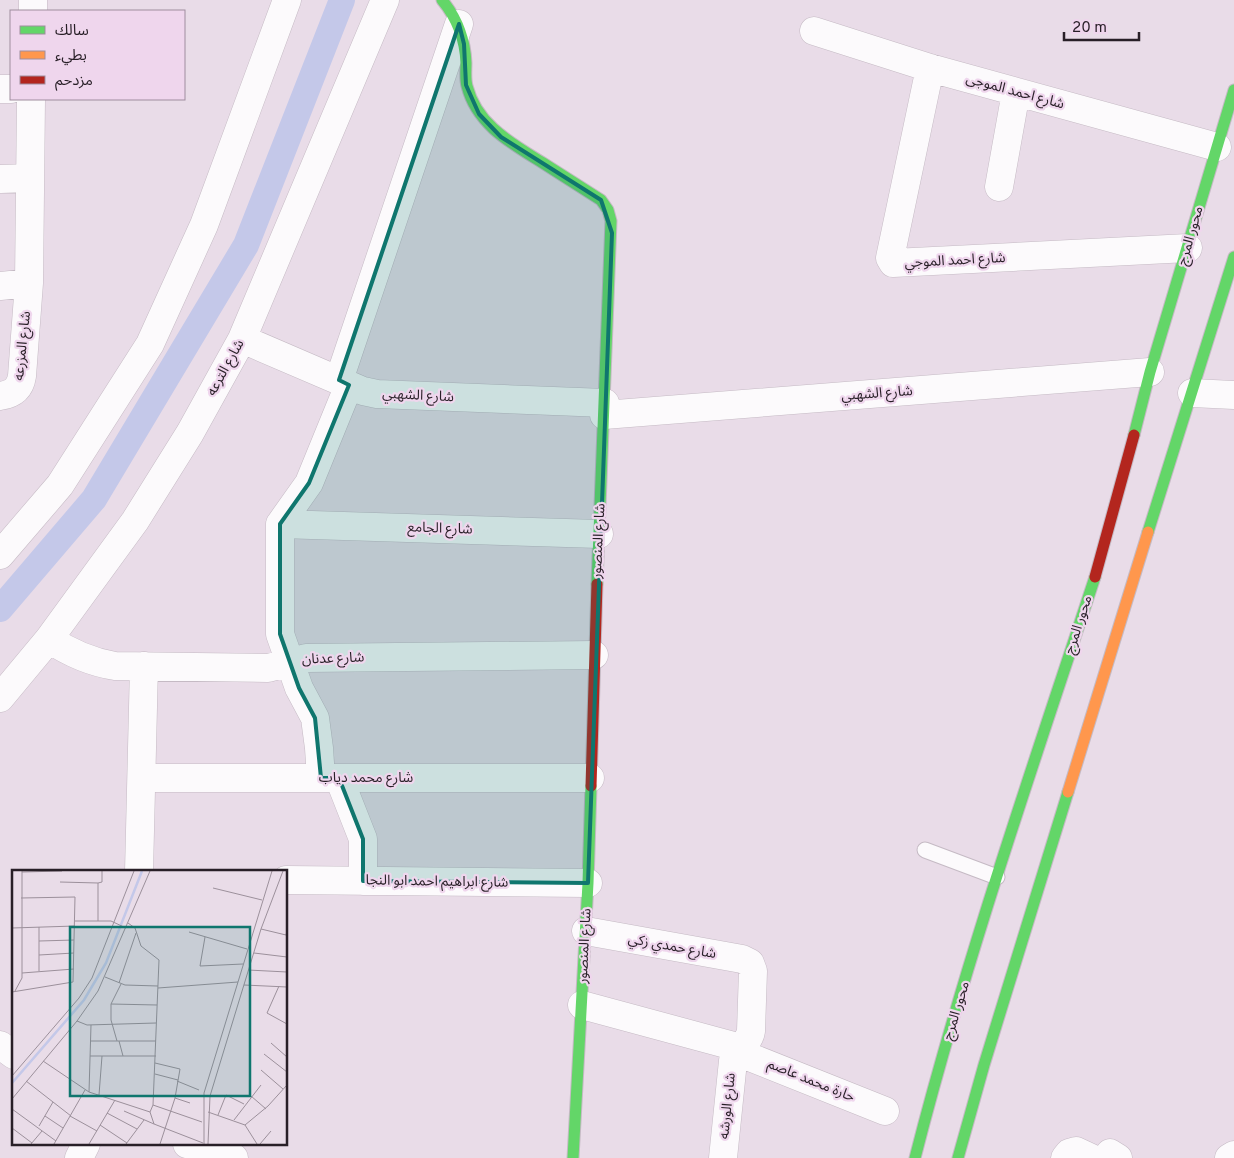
<svg xmlns="http://www.w3.org/2000/svg" width="1234" height="1158" font-family="Overpass,'Noto Sans Arabic',sans-serif">
<style>
.lines{fill:none;stroke-linecap:round;stroke-linejoin:round}
.canal{stroke:#c4c8e9;stroke-width:26}
.lane-casing{stroke:#c5bac4;stroke-width:17}
.street-casing{stroke:#c5bac4;stroke-width:29}
.fast-casing{stroke:#c5bac4;stroke-width:13}
.slow-casing{stroke:#c5bac4;stroke-width:13}
.jam-casing{stroke:#c5bac4;stroke-width:13}
.lane{stroke:#fcfafc;stroke-width:15}
.street{stroke:#fcfafc;stroke-width:28}
.fast{stroke:#63d668;stroke-width:11}
.slow{stroke:#ff974d;stroke-width:11}
.jam{stroke:#b3261e;stroke-width:11}
.marked{fill:#0f766e;fill-opacity:0.2;stroke:#0f766e;stroke-width:4;stroke-linejoin:round}
.labels{text-anchor:middle;dominant-baseline:central;stroke-width:4.5;stroke-linejoin:round;paint-order:stroke}
.street-label{font-size:14px;fill:#281f27;stroke:#efd6ed}
.inset-river{fill:none;stroke:#c4c8e9;stroke-width:2.5}
.inset-road{fill:none;stroke:#9c909b;stroke-width:1}
.view{fill:#0f766e;fill-opacity:0.15;stroke:#0f766e;stroke-width:2.5}
.inset-edge{fill:none;stroke:#281f27;stroke-width:2.5}
</style>
<rect width="100%" height="100%" fill="#e9dce8"/>
<g class="lines">
<path class="canal" d="M 0,609 L 94,499 L 246,245 L 342,0"/>
<defs>
<path id="lane" d="M 925,850 L 997,877"/>
<path id="street" d="M 33,11 L 33,0
M 814,31 L 930,68 L 1217,147
M 930,68 L 890,258 L 893,263 L 1188,248
M 0,89 L 11,89
M 0,179 L 30,178
M 999,187 L 1016,92
M 0,286 L 29,283
M 242,339 L 363,391 L 377,394 L 605,403
M 339,380 L 459,24
M 1192,393 L 1234,395
M 0,396 C 13,394 20,389 22,376 L 29,283 L 31,99
M 604,415 L 1150,372
M 280,524 L 599,534
M 0,555 L 60,485 L 150,344 L 204,225 L 287,0
M 49,639 C 70,653 90,662 115,666 L 268,668 L 306,658 L 594,655
M 0,698 L 49,639 L 135,521 L 190,433 L 242,339 L 385,0
M 142,778 L 590,778
M 321,778 L 319,748 L 315,718 L 299,688 L 280,634 L 280,524 L 309,483 L 349,385
M 339,778 L 363,839 L 363,881
M 139,872 L 144,666
M 286,880 L 588,883
M 586,931 L 742,959 L 750,963 L 753,971 L 751,1031 C 749,1044 736,1049 733,1061 L 723,1158
M 582,1005 L 741,1048
M 0,1045 L 14,1055
M 737,1052 L 885,1111
M 187,1144 L 234,1158
M 79,1158 L 86,1144
M 1065,1158 L 1069,1153 L 1076,1151 L 1091,1158
M 1106,1158 L 1110,1153 L 1118,1158
M 1229,1158 L 1234,1155"/>
<path id="fast" d="M 442,0 C 457,18 465,40 466,63 C 466,71 465,79 467,86 C 477,125 511,143 543,163 C 562,175 582,188 601,200 L 608,210 L 611,221 L 597,584
M 1134,435 L 1150,372 L 1234,90
M 1148,532 L 1234,257
M 573,1158 L 588,883 L 591,786
M 915,1158 C 965,962 1032,769 1095,577
M 958,1158 L 984,1065 L 1068,792"/>
<path id="slow" d="M 1068,792 L 1148,532"/>
<path id="jam" d="M 1095,577 L 1134,435
M 591,786 L 597,584"/>
</defs>
<use href="#lane" class="lane-casing"/>
<use href="#street" class="street-casing"/>
<use href="#fast" class="fast-casing"/>
<use href="#slow" class="slow-casing"/>
<use href="#jam" class="jam-casing"/>
<use href="#lane" class="lane"/>
<use href="#street" class="street"/>
<use href="#fast" class="fast"/>
<use href="#slow" class="slow"/>
<use href="#jam" class="jam"/>
</g>
<path class="marked" d="M 459,24 L 464,44 L 466,85 L 479,114 L 501,137 L 601,200 L 612,233 L 588,883 L 363,881 L 363,839 L 339,778 L 321,778 L 315,718 L 299,688 L 280,634 L 280,524 L 309,483 L 349,385 L 339,380 Z"/>
<g class="labels">
<g class="street-label">
<text transform="translate(1015 92) rotate(15)">شارع احمد الموجى</text>
<text transform="translate(1191 236) rotate(-74)">محور المرج</text>
<text transform="translate(955 261) rotate(-3)">شارع احمد الموجي</text>
<text transform="translate(23 346) rotate(-84)">شارع المزرعه</text>
<text transform="translate(226 368) rotate(-61)">شارع الترعه</text>
<text transform="translate(877 394) rotate(-4)">شارع الشهبي</text>
<text transform="translate(418 396) rotate(3)">شارع الشهبي</text>
<text transform="translate(440 529) rotate(2)">شارع الجامع</text>
<text transform="translate(599 541) rotate(-87)">شارع المنصور</text>
<text transform="translate(1079 625) rotate(-72)">محور المرج</text>
<text transform="translate(333 659) rotate(-2)">شارع عدنان</text>
<text x="366" y="778">شارع محمد دياب</text>
<text transform="translate(437 882) rotate(1)">شارع ابراهيم احمد ابو النجا</text>
<text transform="translate(585 946) rotate(-87)">شارع المنصور</text>
<text transform="translate(672 947) rotate(10)">شارع حمدي زكي</text>
<text transform="translate(957 1011) rotate(-73)">محور المرج</text>
<text transform="translate(811 1081) rotate(22)">حارة محمد عاصم</text>
<text transform="translate(728 1106) rotate(-84)">شارع الورشه</text>
</g>
</g>
<g transform="translate(12 870)">
<rect width="275" height="275" fill="#e9dce8"/>
<path class="inset-river" d="M 0,213 L 72,130 L 94,93 L 130,1"/>
<path class="inset-road" d="M 10,2 L 50,1M 48,12 L 86,13M 86,13 L 90,12 L 90,1M 201,18 L 250,30M 63,51 L 99,51 L 114,58M 86,51 L 86,13M 116,53 L 123,58 L 129,76 L 147,90 L 141,235 L 138,242M 27,57 L 27,101M 0,58 L 63,56M 249,59 L 274,65 L 275,61M 177,62 L 235,79M 193,67 L 188,96 L 231,94M 27,71 L 62,70M 242,83 L 275,87M 27,85 L 62,83M 236,100 L 275,102M 10,103 L 62,99M 93,107 L 113,115 L 146,116M 107,113 L 124,63M 232,115 L 275,117M 267,116 L 255,143 L 275,154M 146,118 L 226,112M 3,121 L 10,108 L 10,1M 0,122 L 61,112 L 63,27 L 9,28M 99,134 L 145,135M 65,151 L 75,155 L 144,153M 78,171 L 144,171M 105,171 L 99,150 L 99,134 L 109,114M 107,171 L 111,186M 259,173 L 275,187M 252,184 L 275,202M 78,186 L 144,186M 31,191 L 77,222 L 138,242 L 142,254 L 191,273M 143,193 L 168,199 L 163,228 L 148,274M 249,200 L 271,219M 143,204 L 166,210M 0,206 L 67,128 L 80,108 L 122,1M 14,211 L 59,246M 165,211 L 187,220M 77,222 L 79,155M 87,225 L 90,186M 239,226 L 254,239M 163,228 L 178,233M 0,229 L 65,151 L 86,121 L 138,1M 141,235 L 190,252M 0,239 L 44,271M 112,241 L 142,254M 196,242 L 233,255 L 245,274M 95,243 L 125,259M 206,245 L 214,225 L 232,234M 33,246 L 51,258M 58,246 L 85,261M 222,250 L 249,215M 88,255 L 115,273M 233,255 L 256,236 L 275,215M 27,256 L 41,232M 0,258 L 20,273M 19,274 L 30,261M 42,274 L 73,220M 77,274 L 103,230M 114,274 L 132,250M 192,274 L 192,223 L 260,1M 196,274 L 198,226 L 249,59 L 271,1M 248,274 L 259,261"/>
<path class="view" d="M 58,57 L 238,57 L 238,226 L 58,226 Z"/>
<rect width="275" height="275" class="inset-edge"/>
</g>
<rect x="10" y="10" width="175" height="90" fill="#efd6ed" stroke="#9f8d9e"/>
<rect x="20" y="26" width="25" height="8" fill="#63d668" stroke="#9f8d9e"/>
<text x="55" y="35" font-size="15" fill="#281f27">سالك</text>
<rect x="20" y="51" width="25" height="8" fill="#ff974d" stroke="#9f8d9e"/>
<text x="55" y="60" font-size="15" fill="#281f27">بطيء</text>
<rect x="20" y="76" width="25" height="8" fill="#b3261e" stroke="#9f8d9e"/>
<text x="55" y="85" font-size="15" fill="#281f27">مزدحم</text>
<path d="M1064 32v8h75v-8" fill="none" stroke="#281f27" stroke-width="2.5"/>
<text x="1072" y="32" font-size="15" fill="#281f27" stroke="#efd6ed" stroke-width="4" paint-order="stroke">20 m</text>
</svg>
